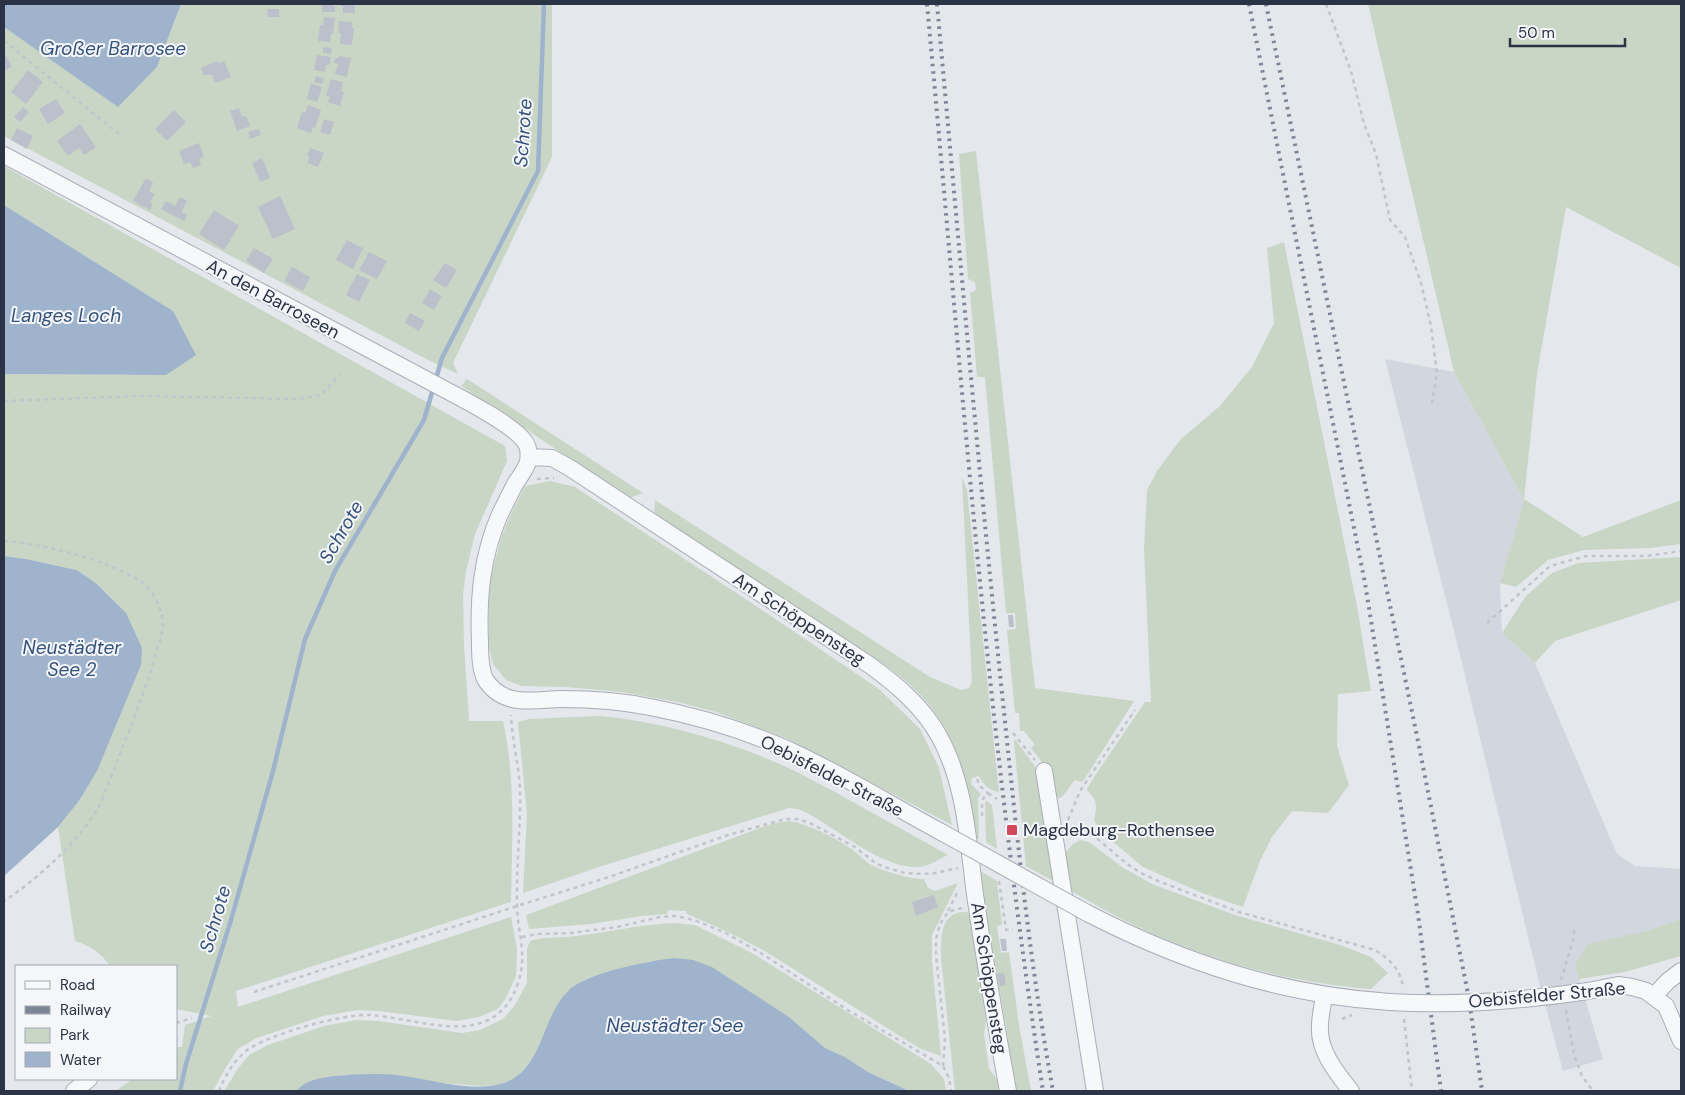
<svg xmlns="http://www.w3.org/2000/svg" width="1685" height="1095" font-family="'DM Sans',sans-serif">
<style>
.built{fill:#d2d6de}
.green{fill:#c9d6c5}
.water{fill:#9fb4cc}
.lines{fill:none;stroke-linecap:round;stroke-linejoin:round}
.stream{stroke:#9fb4cc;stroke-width:4.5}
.building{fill:#bbc0ca}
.minor-casing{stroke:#a9aeb7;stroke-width:18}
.path{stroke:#c2c5cb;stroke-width:2.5;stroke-dasharray:4 4;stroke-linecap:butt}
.minor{stroke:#f7f8fa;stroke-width:16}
.rail{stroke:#7d8696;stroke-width:4;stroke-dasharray:2.5 5;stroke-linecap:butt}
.minor-bridge-casing{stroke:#a9aeb7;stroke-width:18;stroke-linecap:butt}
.minor-bridge{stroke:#f7f8fa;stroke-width:16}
.poi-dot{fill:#d1495b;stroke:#f4f6f9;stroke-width:2}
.labels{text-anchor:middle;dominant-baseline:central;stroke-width:4;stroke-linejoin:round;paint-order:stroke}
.street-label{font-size:18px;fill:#2b3445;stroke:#f4f6f9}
.poi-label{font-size:18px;fill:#2b3445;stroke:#f4f6f9;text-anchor:start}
.water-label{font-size:19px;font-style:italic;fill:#34527a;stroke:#f4f6f9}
</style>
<rect width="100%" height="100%" fill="#e4e7ec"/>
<path class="built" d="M 1385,359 L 1454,372 L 1524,500 L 1500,583 L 1502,633 L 1535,663 L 1617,854 L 1635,866 L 1681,869 L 1681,919 L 1643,932 L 1575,965 L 1603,1059 L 1563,1071 L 1538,978 L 1460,655 Z"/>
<path class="green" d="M 181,4 L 552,4 L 552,157 L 453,363 L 458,374 L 430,361 L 4,136 L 4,27 L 118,106 L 157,67 Z
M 1368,4 L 1681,4 L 1681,268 L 1566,207 L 1537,374 L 1524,499 L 1583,537 L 1681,500 L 1681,544 L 1651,548 L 1584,550 L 1548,560 L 1516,587 L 1500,583 L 1524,500 L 1454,372 Z
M 976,151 L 1035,688 L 1134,701 L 1084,780 L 1081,782 L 1075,780 L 1062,797 L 1059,798 L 1052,794 L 1047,769 L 1031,748 L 1035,745 L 1024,731 L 1020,731 L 1019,713 L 1015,713 L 1007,630 L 1016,629 L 1015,613 L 1006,613 L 985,377 L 977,377 L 970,293 L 976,290 L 975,282 L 968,279 L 959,154 Z
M 4,166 L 505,446 L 507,461 L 475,534 L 466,571 L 463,595 L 464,645 L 469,721 L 503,721 C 516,780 512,841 511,902 L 236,991 L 238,1007 L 511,917 L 517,949 L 516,976 L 506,998 L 498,1009 L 479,1017 L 456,1021 L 379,1011 L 358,1010 L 323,1016 L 257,1038 L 238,1049 L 226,1067 L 213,1091 L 116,1091 L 132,1079 L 176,1079 L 176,1047 L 182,1047 L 185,1025 L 211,1016 L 176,1009 L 176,966 L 110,966 C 101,953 91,946 75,941 L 58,827 L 79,801 L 97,771 L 112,598 L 97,584 L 77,570 L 26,559 L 4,556 L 4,374 L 166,375 L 173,311 L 4,205 Z
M 1284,242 L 1357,606 L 1371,691 L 1338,694 L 1337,746 L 1349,785 L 1328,813 L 1292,811 L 1272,837 L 1260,861 L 1243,907 L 1202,893 L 1143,867 L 1100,831 L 1094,820 C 1097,807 1098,800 1087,791 L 1088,787 L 1098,771 L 1145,702 L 1151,702 L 1144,549 L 1147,490 L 1157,471 L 1181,439 L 1220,406 L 1252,367 L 1274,323 L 1267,248 Z
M 467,379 L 643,493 L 629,498 L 461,386 Z
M 962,477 L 967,490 L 999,792 C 991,792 982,783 979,776 L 972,778 L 971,784 L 981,794 L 978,799 L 979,839 L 973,836 C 967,792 963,754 938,717 C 908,672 863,652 819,624 C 764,587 709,551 654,515 L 655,500 L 930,677 L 961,690 L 969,688 L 972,682 Z
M 550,481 L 575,487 L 750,602 L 879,689 L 920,729 L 939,768 L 952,825 L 788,739 L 716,712 L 682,703 L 622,692 L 565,687 L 522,686 L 506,680 L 493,664 L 489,647 L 489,602 L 491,576 L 502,535 L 511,514 L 525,486 Z
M 1681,557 L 1681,600 L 1555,641 L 1535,663 L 1502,633 L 1526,596 L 1552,573 L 1578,563 Z
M 600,716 C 666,722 743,745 801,774 C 851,800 899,828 948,855 C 941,858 933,864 924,866 C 888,874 838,829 807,813 L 798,809 L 789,808 L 599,867 L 523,893 L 527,815 L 518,722 L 529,719 Z
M 1015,739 L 1039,772 L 1055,882 L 1026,866 L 1014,742 Z
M 987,801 L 992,805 L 997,849 L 986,842 L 985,802 Z
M 789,821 C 811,825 834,837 853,850 C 858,854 863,859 868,863 C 881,871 910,879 924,879 L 928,888 L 935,891 L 958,883 L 932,935 L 932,961 L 941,1056 L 919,1048 L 763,950 L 726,931 L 687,914 L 686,911 L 669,910 L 667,914 L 642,916 L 591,924 L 529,929 L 526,915 L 771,824 Z
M 1080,840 L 1089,842 L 1122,867 L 1152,884 L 1235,915 L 1340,945 L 1371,957 L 1388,973 L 1371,989 C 1292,983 1212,962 1140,928 C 1115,916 1090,902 1066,888 L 1065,853 L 1073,844 Z
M 977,869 L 997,881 L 1002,925 L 997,926 L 1001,953 L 1009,952 L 1019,1025 L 1031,1091 L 1015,1091 L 1006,1026 Z
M 967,912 L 970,916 L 986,1021 L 984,1034 L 989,1069 L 997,1079 L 999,1091 L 955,1091 L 941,958 C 941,946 940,924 951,916 C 956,912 962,912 967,912 Z
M 1681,919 L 1681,956 L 1625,972 L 1579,979 L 1575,965 L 1588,944 L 1643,932 Z
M 674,923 L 695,925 L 752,953 L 931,1064 L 944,1079 L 946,1091 L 909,1091 L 868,1072 L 845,1057 L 825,1048 L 789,1017 L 651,961 L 586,979 L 567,992 L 546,1029 L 533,1058 L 520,1074 L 511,1080 L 497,1085 L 481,1086 L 439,1083 L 400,1075 L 348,1075 L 326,1077 L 300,1087 L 296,1091 L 224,1091 L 239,1067 L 249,1055 L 268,1045 L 324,1026 L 356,1020 L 378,1021 L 462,1033 L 480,1030 L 503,1019 L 515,1005 L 527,983 L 527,949 L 530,941 C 544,936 561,938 577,936 C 609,932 641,924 674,923 Z"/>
<path class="water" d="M 4,4 L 181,4 L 157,67 L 118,107 L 4,27 Z
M 4,205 L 173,311 L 196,355 L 166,375 L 4,374 Z
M 4,556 L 26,559 L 77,570 L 97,584 L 126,613 L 142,648 L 141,665 L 97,771 L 79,801 L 58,827 L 4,876 Z
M 674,958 L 693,960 L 712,967 L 789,1017 L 825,1048 L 845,1057 L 868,1072 L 909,1091 L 296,1091 C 306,1080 319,1078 334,1076 C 355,1074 377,1073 398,1075 C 430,1079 463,1091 496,1085 C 543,1076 539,1021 567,992 C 584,973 648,961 674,958 Z"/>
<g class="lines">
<path class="stream" d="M 180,1091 L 186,1064 L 231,920 L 273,771 L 305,639 L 335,571 L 424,420 L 442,358 L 538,171 L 544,4"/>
</g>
<path class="building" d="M 322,4 L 333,4 L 333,6 L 335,6 L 335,12 L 322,12 Z
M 340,4 L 355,4 L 355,13 L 343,13 L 343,6 L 340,6 Z
M 267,9 L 279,9 L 279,17 L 268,17 Z
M 324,17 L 335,18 L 333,34 L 331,34 L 330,42 L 318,41 L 320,25 L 323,25 Z
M 339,21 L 352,22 L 352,28 L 354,28 L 352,45 L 340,44 L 341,33 L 338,33 Z
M 323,47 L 332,48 L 331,54 L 323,53 Z
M 4,52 L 12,67 L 4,71 Z
M 317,55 L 331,57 L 329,65 L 326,65 L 325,72 L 314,70 Z
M 339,56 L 351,58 L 347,77 L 335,74 L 338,64 L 334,63 L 335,58 L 339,58 Z
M 217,61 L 218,64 L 224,61 L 231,77 L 215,83 L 212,75 L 204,75 L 201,68 Z
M 28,70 L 43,82 L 26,104 L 11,92 Z
M 316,76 L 324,78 L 322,84 L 314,82 Z
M 331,79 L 343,82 L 341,91 L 344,92 L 340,106 L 328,102 L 330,97 L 326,96 Z
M 311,83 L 322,87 L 317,102 L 307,99 Z
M 56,99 L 65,113 L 48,124 L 39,109 Z
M 308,105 L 321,110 L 315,128 L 313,127 L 311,133 L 297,128 L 302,112 L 305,113 Z
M 23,107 L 29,112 L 20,122 L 14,117 Z
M 239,108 L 242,117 L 246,116 L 250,126 L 237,131 L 230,111 Z
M 174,110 L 186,122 L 167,141 L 155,129 Z
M 324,119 L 334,122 L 330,135 L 320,132 Z
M 80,124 L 96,147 L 84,155 L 79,148 L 68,156 L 57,141 Z
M 17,128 L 33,136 L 27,149 L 11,140 Z
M 259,129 L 261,135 L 250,139 L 248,132 Z
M 199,143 L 204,157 L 199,159 L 201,165 L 193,168 L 190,162 L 184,164 L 179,151 Z
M 310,148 L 324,153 L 318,167 L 307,163 L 310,157 L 307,156 Z
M 262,158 L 270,178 L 260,182 L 252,163 Z
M 146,178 L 153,182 L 149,191 L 155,194 L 150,202 L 153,204 L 150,210 L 133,201 Z
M 280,196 L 295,229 L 273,239 L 258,207 Z
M 180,197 L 187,201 L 182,212 L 187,215 L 184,221 L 161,209 L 166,201 L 175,206 Z
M 214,210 L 239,226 L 224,250 L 199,234 Z
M 347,240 L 363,248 L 353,269 L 336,260 Z
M 254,248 L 273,259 L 264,273 L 246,261 Z
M 369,252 L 387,261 L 377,279 L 359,270 Z
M 445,263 L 457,270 L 446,288 L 433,280 Z
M 292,267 L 310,277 L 303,291 L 284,281 Z
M 357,274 L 370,280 L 359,302 L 346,295 Z
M 430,289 L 442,296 L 434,310 L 422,303 Z
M 410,313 L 425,321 L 419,331 L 405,323 Z
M 1008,615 L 1013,615 L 1014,627 L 1009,627 Z
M 934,895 L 938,907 L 916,916 L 912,902 Z
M 1000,939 L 1006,939 L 1007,951 L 1002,951 Z
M 1004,973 L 1006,985 L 1000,986 L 997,974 Z"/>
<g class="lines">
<defs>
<path id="minor" d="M 4,155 L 444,389 C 463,399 514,425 525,442 C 529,447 529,455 528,462 C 525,470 520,477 515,484 C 510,494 505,504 500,514 C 482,555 478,597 480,642 C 480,653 480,668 485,679 C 491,689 501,696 512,699 C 528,703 546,699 562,699 C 591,699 621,701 650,707 C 697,716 743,730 787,749 C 840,773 891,805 943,833
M 529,457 L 552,458 L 570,468 L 871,666 C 897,685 923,707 939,736 C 968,788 968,851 977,908 C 986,970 997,1030 1008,1091
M 1044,771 L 1095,1091
M 1087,913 C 1184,963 1282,995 1390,1002
M 1588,991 L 1618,985 L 1632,987 L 1646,991 L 1666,1006 L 1681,1041
M 1324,995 C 1323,1005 1320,1015 1320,1026 C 1318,1051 1337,1073 1351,1091
M 1654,996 L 1668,981 L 1681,971
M 74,1091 L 89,1079"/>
</defs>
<use href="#minor" class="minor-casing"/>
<path class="path" d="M 1326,4 L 1351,71 L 1364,124 L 1376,154 L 1390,220 L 1405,237 L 1421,283 L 1431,326 L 1437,374 L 1432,403
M 4,41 L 119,134
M 4,401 L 141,396 L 298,399 L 321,395 L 340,374
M 537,479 L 554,478
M 4,541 C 44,545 84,554 121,571 C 131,576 142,580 149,589 C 157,597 162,612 163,624 C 163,632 160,641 157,649 C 149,682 135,714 123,746 C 118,761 111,776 105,792 C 102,798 100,806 96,812 C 72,847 39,878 4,901
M 1487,623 L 1550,566 L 1586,556 L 1647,556 L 1681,551
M 1013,733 L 1035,760
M 977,779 L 980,786 L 989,794
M 982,816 L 982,803 L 984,797 L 989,794 L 997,799
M 1068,820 L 1080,791 L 1135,710
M 1069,827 L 1080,827 L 1086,829 L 1127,864 L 1141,873 L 1158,881 L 1239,912 L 1375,950 C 1390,959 1401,970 1403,988
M 999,881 L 1006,930 L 1013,929
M 948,911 L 958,891
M 522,937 L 537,934 L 571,933 L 617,927 L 660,917 L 676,916 L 694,920 L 726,933 L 764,955 L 846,1009 L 943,1066 L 949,1078 L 951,1091
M 1561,980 L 1573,940 L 1575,926
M 254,992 L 517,906 L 609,877 L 728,835 L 785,819 L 797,819 L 810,823 L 855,847 L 877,864 L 890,869 L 905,873 L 923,874 L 935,873 L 958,868
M 1566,1010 L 1574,1054 L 1582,1076 L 1593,1091
M 1342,1019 L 1352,1015
M 1404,1019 L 1412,1091
M 176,1023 L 192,1018
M 943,1066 L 945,1038 L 936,956 L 936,939 L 940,924 L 948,912 L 962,908
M 219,1091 C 225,1076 233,1062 246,1051 C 268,1034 342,1014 369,1015 C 422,1018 494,1053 518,983 C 528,954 517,932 517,904 C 516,866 521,828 520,790 C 519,765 512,740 511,715"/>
<use href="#minor" class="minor"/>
<path class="rail" d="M 927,4 C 961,367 987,731 1043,1091
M 937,4 C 958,234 978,464 1002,693 C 1016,826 1029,960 1053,1091
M 1249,4 L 1365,583 L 1418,914 L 1441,1091
M 1266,4 L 1418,741 L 1469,999 L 1482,1091"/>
<defs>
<path id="minor-bridge" d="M 943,833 L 1087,913
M 1390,1002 C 1458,1006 1521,1001 1588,991"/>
</defs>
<use href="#minor-bridge" class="minor-bridge-casing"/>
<use href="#minor-bridge" class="minor-bridge"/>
</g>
<rect class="poi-dot" x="1006" y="824" width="12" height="12" rx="2.5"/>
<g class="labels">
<g class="street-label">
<text transform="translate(273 299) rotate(28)">An den Barroseen</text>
<text transform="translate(799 619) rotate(33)">Am Schöppensteg</text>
<text transform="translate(832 776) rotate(27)">Oebisfelder Straße</text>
<text transform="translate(989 978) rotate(81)">Am Schöppensteg</text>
<text transform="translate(1547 995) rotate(-5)">Oebisfelder Straße</text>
</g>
<g class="poi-label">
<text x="1023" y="830">Magdeburg-Rothensee</text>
</g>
<g class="water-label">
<text x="113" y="48">Großer Barrosee</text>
<text transform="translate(523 133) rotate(-86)">Schrote</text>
<text x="66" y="315">Langes Loch</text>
<text transform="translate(341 532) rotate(-60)">Schrote</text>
<text x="72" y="647">Neustädter<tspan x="72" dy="22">See 2</tspan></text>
<text transform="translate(215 919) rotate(-74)">Schrote</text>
<text x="675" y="1025">Neustädter See</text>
</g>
</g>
<rect width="1685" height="1095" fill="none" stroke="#2b3445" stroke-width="10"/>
<rect x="15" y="965" width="162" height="115" fill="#f4f6f9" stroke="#a4a8b1"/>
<rect x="25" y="981" width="25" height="8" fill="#f7f8fa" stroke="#a4a8b1"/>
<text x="60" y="990" font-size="15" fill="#2b3445">Road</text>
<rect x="25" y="1006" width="25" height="8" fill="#7d8696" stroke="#a4a8b1"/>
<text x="60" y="1015" font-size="15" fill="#2b3445">Railway</text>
<rect x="25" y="1028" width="25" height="15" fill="#c9d6c5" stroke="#a4a8b1"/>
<text x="60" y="1040" font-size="15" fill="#2b3445">Park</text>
<rect x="25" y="1052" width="25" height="15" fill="#9fb4cc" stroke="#a4a8b1"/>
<text x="60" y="1065" font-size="15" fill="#2b3445">Water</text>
<path d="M1510 38v8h115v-8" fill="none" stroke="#2b3445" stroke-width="2.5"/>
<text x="1518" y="38" font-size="15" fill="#2b3445" stroke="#f4f6f9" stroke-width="4" paint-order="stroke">50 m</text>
</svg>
